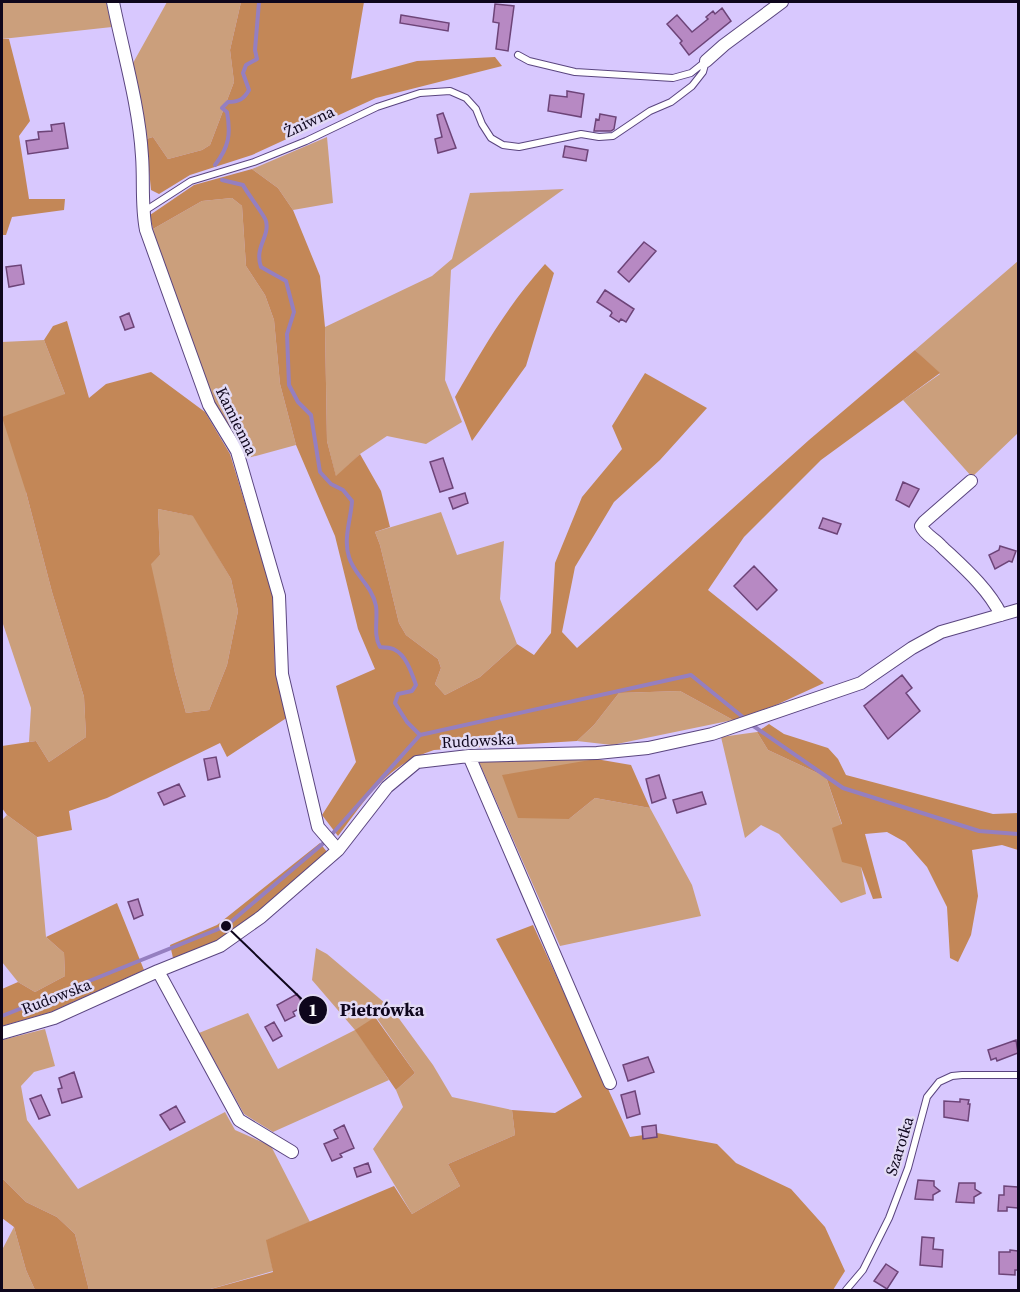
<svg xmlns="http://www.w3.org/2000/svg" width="1020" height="1292" font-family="'Source Serif 4',serif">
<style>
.green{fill:#cb9f7c}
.forest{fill:#c38757;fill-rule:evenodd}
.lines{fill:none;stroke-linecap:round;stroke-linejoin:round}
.stream{stroke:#957fc0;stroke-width:4}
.building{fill:#b789c3;stroke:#6d4478;stroke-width:1.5}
.service-casing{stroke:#5a457f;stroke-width:8}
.minor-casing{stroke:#5a457f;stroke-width:14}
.service{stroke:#fff;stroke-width:6}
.minor{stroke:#fff;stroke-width:12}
.labels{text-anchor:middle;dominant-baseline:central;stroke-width:5;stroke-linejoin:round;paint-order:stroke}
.street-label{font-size:16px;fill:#0e061c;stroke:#e2daf5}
.leader{fill:none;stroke:#0e061c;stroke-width:2}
.callout-dot{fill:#0e061c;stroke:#e2daf5;stroke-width:2}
.mark-label{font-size:18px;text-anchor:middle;font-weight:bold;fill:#fff}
.callout-label{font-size:18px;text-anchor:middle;font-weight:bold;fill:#0e061c;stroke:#e2daf5;stroke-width:5;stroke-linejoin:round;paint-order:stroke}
</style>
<rect width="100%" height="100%" fill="#d8c8fe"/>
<path class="green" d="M 2,2 L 106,2 L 112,27 L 2,39 Z
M 167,2 L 241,2 L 230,50 L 234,82 L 210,145 L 202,150 L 168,159 L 153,137 L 146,139 L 133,63 Z
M 327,137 L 333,203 L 293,210 L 278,188 L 252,169 Z
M 564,189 L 451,270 L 445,380 L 462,422 L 426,444 L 387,436 L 360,454 L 336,477 L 327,441 L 325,327 L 432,276 L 452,259 L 470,193 Z
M 232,198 L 242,206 L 246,266 L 265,295 L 274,320 L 280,384 L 296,445 L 248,458 L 215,404 L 154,237 L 153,229 L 202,201 Z
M 1018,261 L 1018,433 L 972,477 L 903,400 L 940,374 L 915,350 Z
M 44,340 L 65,394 L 26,492 L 52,592 L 84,697 L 86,737 L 49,762 L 36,741 L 29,742 L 31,708 L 2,621 L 2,342 Z
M 158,509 L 194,516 L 231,579 L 238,611 L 227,665 L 209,710 L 186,713 L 175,673 L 150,564 L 160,555 Z
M 441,512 L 457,555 L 504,541 L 500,599 L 517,644 L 480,677 L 445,695 L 435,684 L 441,668 L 438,659 L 406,635 L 399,623 L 380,545 L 375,532 Z
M 680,691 L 733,720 L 612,745 L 577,741 L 594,725 L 619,693 Z
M 757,732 L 768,750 L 826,777 L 842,825 L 861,867 L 866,894 L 841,903 L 779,834 L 761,825 L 745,838 L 721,737 Z
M 596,759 L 569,819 L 595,798 L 650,808 L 692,885 L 701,916 L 560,946 L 479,762 Z
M 7,815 L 37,837 L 46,937 L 64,953 L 65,976 L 35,992 L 18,982 L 2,962 L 2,820 Z
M 316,948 L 327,954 L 392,1009 L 433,1065 L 452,1097 L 512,1110 L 515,1135 L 448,1164 L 460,1186 L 412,1214 L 373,1149 L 403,1107 L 396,1090 L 415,1073 L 376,1017 L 356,1030 L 389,1080 L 273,1132 L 244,1114 L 199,1033 L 248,1013 L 278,1069 L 355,1030 L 312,980 Z
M 45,1029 L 55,1066 L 34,1072 L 21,1086 L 27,1120 L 78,1189 L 225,1112 L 235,1130 L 271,1146 L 310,1222 L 267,1240 L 273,1271 L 207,1290 L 89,1290 L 75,1234 L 57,1217 L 26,1202 L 2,1178 L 2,1040 Z
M 14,1227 L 26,1270 L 35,1290 L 2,1290 L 2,1250 Z"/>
<path class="forest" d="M 241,2 L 364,2 L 351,79 L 417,61 L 495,57 L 502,66 L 376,98 L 252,155 L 190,175 L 159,194 L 151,190 L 146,139 L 153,137 L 168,159 L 202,150 L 210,145 L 234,82 L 230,50 Z
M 2,39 L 9,39 L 30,121 L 19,136 L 29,199 L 65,199 L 64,210 L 12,217 L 6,235 L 2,235 Z
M 252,169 L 278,188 L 293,210 L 320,276 L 325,327 L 327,441 L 336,476 L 360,454 L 381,491 L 390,527 L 375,532 L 380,545 L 399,623 L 406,635 L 438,659 L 441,668 L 435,684 L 445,695 L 480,677 L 517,644 L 534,655 L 551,633 L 555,563 L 582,497 L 622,449 L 612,426 L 645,373 L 707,408 L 660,460 L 614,502 L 575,567 L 562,632 L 577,648 L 809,440 L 915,350 L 940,373 L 821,460 L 744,537 L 708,590 L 824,683 L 776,705 L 733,720 L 680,691 L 619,693 L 594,725 L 577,741 L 434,750 C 386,765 367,798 338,836 L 322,815 L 356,762 L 336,686 L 375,669 L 358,629 L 335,536 L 296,445 L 280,384 L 274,320 L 265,295 L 246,266 L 242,206 L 232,198 L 202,201 L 153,229 L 150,215 L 194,185 Z
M 545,264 L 554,273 L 526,366 L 472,441 L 455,397 C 482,350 508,305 545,264 Z
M 67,321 L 89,398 L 106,384 L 151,372 L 205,412 L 230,454 L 273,595 L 275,670 L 288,717 L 227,757 L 220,743 L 107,798 L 69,811 L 72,830 L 37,837 L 7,815 L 2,808 L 2,746 L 36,741 L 49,762 L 86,737 L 84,697 L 52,592 L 26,492 L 2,417 L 65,394 L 44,340 L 53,326 ZM 158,509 L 193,516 L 231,579 L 238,611 L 227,665 L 209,710 L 186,713 L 175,673 L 151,564 L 160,555 Z
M 769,724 L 784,734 L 828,748 L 838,759 L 846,775 L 993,814 L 1018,813 L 1018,850 L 1002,845 L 972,850 L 978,896 L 971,935 L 958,962 L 950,958 L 947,907 L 927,867 L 905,842 L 887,832 L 865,834 L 882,898 L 873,899 L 861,867 L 842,862 L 832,828 L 842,824 L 826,777 L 768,750 L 757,732 Z
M 596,759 L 631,765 L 650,808 L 595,798 L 569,819 L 518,818 L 502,775 Z
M 320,843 L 327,852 L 259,912 L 219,940 L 173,958 L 170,945 L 217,925 Z
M 117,903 L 144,970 L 51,1012 L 2,1026 L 2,989 L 18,982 L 35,992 L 65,976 L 64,953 L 46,937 Z
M 533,925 L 630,1137 L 657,1133 L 717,1144 L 736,1163 L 791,1189 L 825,1227 L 845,1271 L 833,1290 L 207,1290 L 273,1272 L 266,1240 L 394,1186 L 412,1214 L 460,1186 L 448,1164 L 515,1135 L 512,1110 L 555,1113 L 582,1097 L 496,939 Z
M 375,1017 L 415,1073 L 396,1090 L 355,1030 Z
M 2,1178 L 26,1202 L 57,1217 L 75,1234 L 89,1290 L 35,1290 L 26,1270 L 14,1227 L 2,1218 Z"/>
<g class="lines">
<path class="stream" d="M 215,165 C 229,147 231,134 227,112 L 222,108 L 228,102 C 239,102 244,99 249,90 L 243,73 L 246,65 L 257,59 L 255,50 L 259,2
M 222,180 L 243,185 C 247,193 265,216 266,221 C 270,237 254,247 261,267 L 286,281 L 294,312 L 287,334 L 289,385 L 298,402 L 311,415 L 320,472 L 331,484 L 343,490 L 352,501 C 351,519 343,539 349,557 C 354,575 372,585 376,606 C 378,619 373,635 380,647 C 384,648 391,647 395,650 C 406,655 412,674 416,685 L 412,691 L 398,694 L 395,703 L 407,722 L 420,735
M 752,725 L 843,788 L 979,831 L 1018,834
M 420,735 L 691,675 L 744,718
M 2,1016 L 226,926 L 326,841 L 420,735"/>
</g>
<path class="building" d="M 495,4 L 514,6 L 508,51 L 496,49 L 499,23 L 493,22 Z
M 722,8 L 731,21 L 689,55 L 680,43 L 682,41 L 667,24 L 677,15 L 692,32 L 708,19 L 706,17 L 713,11 L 715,14 Z
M 401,15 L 449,23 L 448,31 L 400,23 Z
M 567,91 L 584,94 L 581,117 L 548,111 L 550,95 L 567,97 Z
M 443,113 L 456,148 L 438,153 L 435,139 L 442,137 L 437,115 Z
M 600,114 L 616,117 L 614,129 L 611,131 L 594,131 L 596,119 L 599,120 Z
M 64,123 L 68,148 L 28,154 L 26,141 L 39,139 L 38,132 L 52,131 L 51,125 Z
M 565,146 L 588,150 L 586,161 L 563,157 Z
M 644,242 L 656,251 L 629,282 L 618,272 Z
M 21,265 L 24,284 L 9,287 L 6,267 Z
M 605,290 L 634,309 L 626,322 L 621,319 L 619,322 L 610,316 L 612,313 L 611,311 L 597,302 Z
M 129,313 L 134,327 L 125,330 L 120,317 Z
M 443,458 L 453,488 L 440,492 L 430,462 Z
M 903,482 L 919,489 L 909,507 L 896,500 Z
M 465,493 L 468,503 L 453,509 L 449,498 Z
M 823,518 L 841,524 L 837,534 L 819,528 Z
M 1000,546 L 1016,551 L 1012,562 L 1009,561 L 995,569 L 989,555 L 999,550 Z
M 754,566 L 777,590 L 757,610 L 734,586 Z
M 902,675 L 912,688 L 906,693 L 920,711 L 888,739 L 864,706 Z
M 216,757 L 220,777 L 208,780 L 204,759 Z
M 659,775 L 666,798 L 652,803 L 646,779 Z
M 179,784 L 185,796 L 164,805 L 158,793 Z
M 702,792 L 706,804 L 677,813 L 673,800 Z
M 138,899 L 143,915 L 134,919 L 128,902 Z
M 297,994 L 304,1006 L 293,1012 L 295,1016 L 285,1021 L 277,1005 Z
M 274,1022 L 282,1036 L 273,1041 L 265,1027 Z
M 1016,1040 L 1018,1053 L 997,1061 L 996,1058 L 991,1060 L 988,1050 Z
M 648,1057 L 654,1072 L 628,1081 L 623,1065 Z
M 74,1072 L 82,1097 L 62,1103 L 58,1089 L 62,1088 L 59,1078 Z
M 635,1091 L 640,1114 L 627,1118 L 621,1095 Z
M 41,1095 L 50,1115 L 39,1119 L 30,1099 Z
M 960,1099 L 969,1100 L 968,1104 L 970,1104 L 968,1121 L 944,1117 L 944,1101 L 960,1102 Z
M 176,1106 L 185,1122 L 170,1130 L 160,1115 Z
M 344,1125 L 354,1148 L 340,1154 L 342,1157 L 332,1161 L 324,1144 L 338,1138 L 334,1130 Z
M 656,1125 L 657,1137 L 643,1139 L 642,1127 Z
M 368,1163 L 371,1172 L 357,1177 L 354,1168 Z
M 918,1180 L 934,1181 L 934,1186 L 940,1191 L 933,1195 L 933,1200 L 915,1199 Z
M 959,1183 L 975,1183 L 975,1189 L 981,1193 L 974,1197 L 974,1203 L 956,1202 Z
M 1004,1186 L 1018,1187 L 1018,1208 L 1007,1207 L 1007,1211 L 998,1211 L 999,1195 L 1004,1195 Z
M 922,1237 L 934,1238 L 933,1249 L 943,1250 L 942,1267 L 920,1265 Z
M 1010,1250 L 1018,1251 L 1018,1270 L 1015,1270 L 1015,1275 L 999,1274 L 999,1252 L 1010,1252 Z
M 886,1264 L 898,1272 L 887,1289 L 874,1281 Z"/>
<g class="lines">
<defs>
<path id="service" d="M 518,55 L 529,61 L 575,72 L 673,78 L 691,73 L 706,61
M 143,212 L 191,181 L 254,162 L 306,141 L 377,107 L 420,93 L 450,91 L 466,98 L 476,109 L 482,124 L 491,138 L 503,145 L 519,147 L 581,134 L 599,137 L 613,136 L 650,111 L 671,102 L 692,86 L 703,72 L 706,61
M 846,1290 L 863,1270 L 889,1218 L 908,1168 L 927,1097 L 939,1082 L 952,1076 L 962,1075 L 1018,1075"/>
<path id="minor" d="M 113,2 C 123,52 139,105 142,156 C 144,181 141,205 146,230 L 209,405 L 237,451 L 279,596 L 282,674 L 318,827 L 338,850
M 706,61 L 724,45 L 782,2
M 971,481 L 924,522 L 921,526 C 925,535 935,539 941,546 C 962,566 988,588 1001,615
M 469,756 L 610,1083
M 158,971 L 239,1120 L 292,1152
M 2,1033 L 54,1018 L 158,971 L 220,946 L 261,917 L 338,850 L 387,787 L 417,762 L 469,756 L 597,753 L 648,748 L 712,734 L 861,683 L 912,648 L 941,632 L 1018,610"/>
</defs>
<use href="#service" class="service-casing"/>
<use href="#minor" class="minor-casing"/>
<use href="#service" class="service"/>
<use href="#minor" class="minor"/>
</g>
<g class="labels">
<g class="street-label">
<text transform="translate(309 121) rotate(-25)">Żniwna</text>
<text transform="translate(237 421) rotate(64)">Kamienna</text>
<text transform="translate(478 740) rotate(-3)">Rudowska</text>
<text transform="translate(56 996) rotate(-21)">Rudowska</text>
<text transform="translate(899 1146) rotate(-73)">Szarotka</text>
</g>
</g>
<path class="leader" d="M226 926L313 1010"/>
<g class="callout-dot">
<circle cx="226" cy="926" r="6"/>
<circle cx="313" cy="1010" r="15"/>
</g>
<g class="mark-label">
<text x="313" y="1016">1</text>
</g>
<g class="callout-label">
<text x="382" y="1016">Pietrówka</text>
</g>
<rect width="1020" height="1292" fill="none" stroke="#0e061c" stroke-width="6"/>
</svg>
